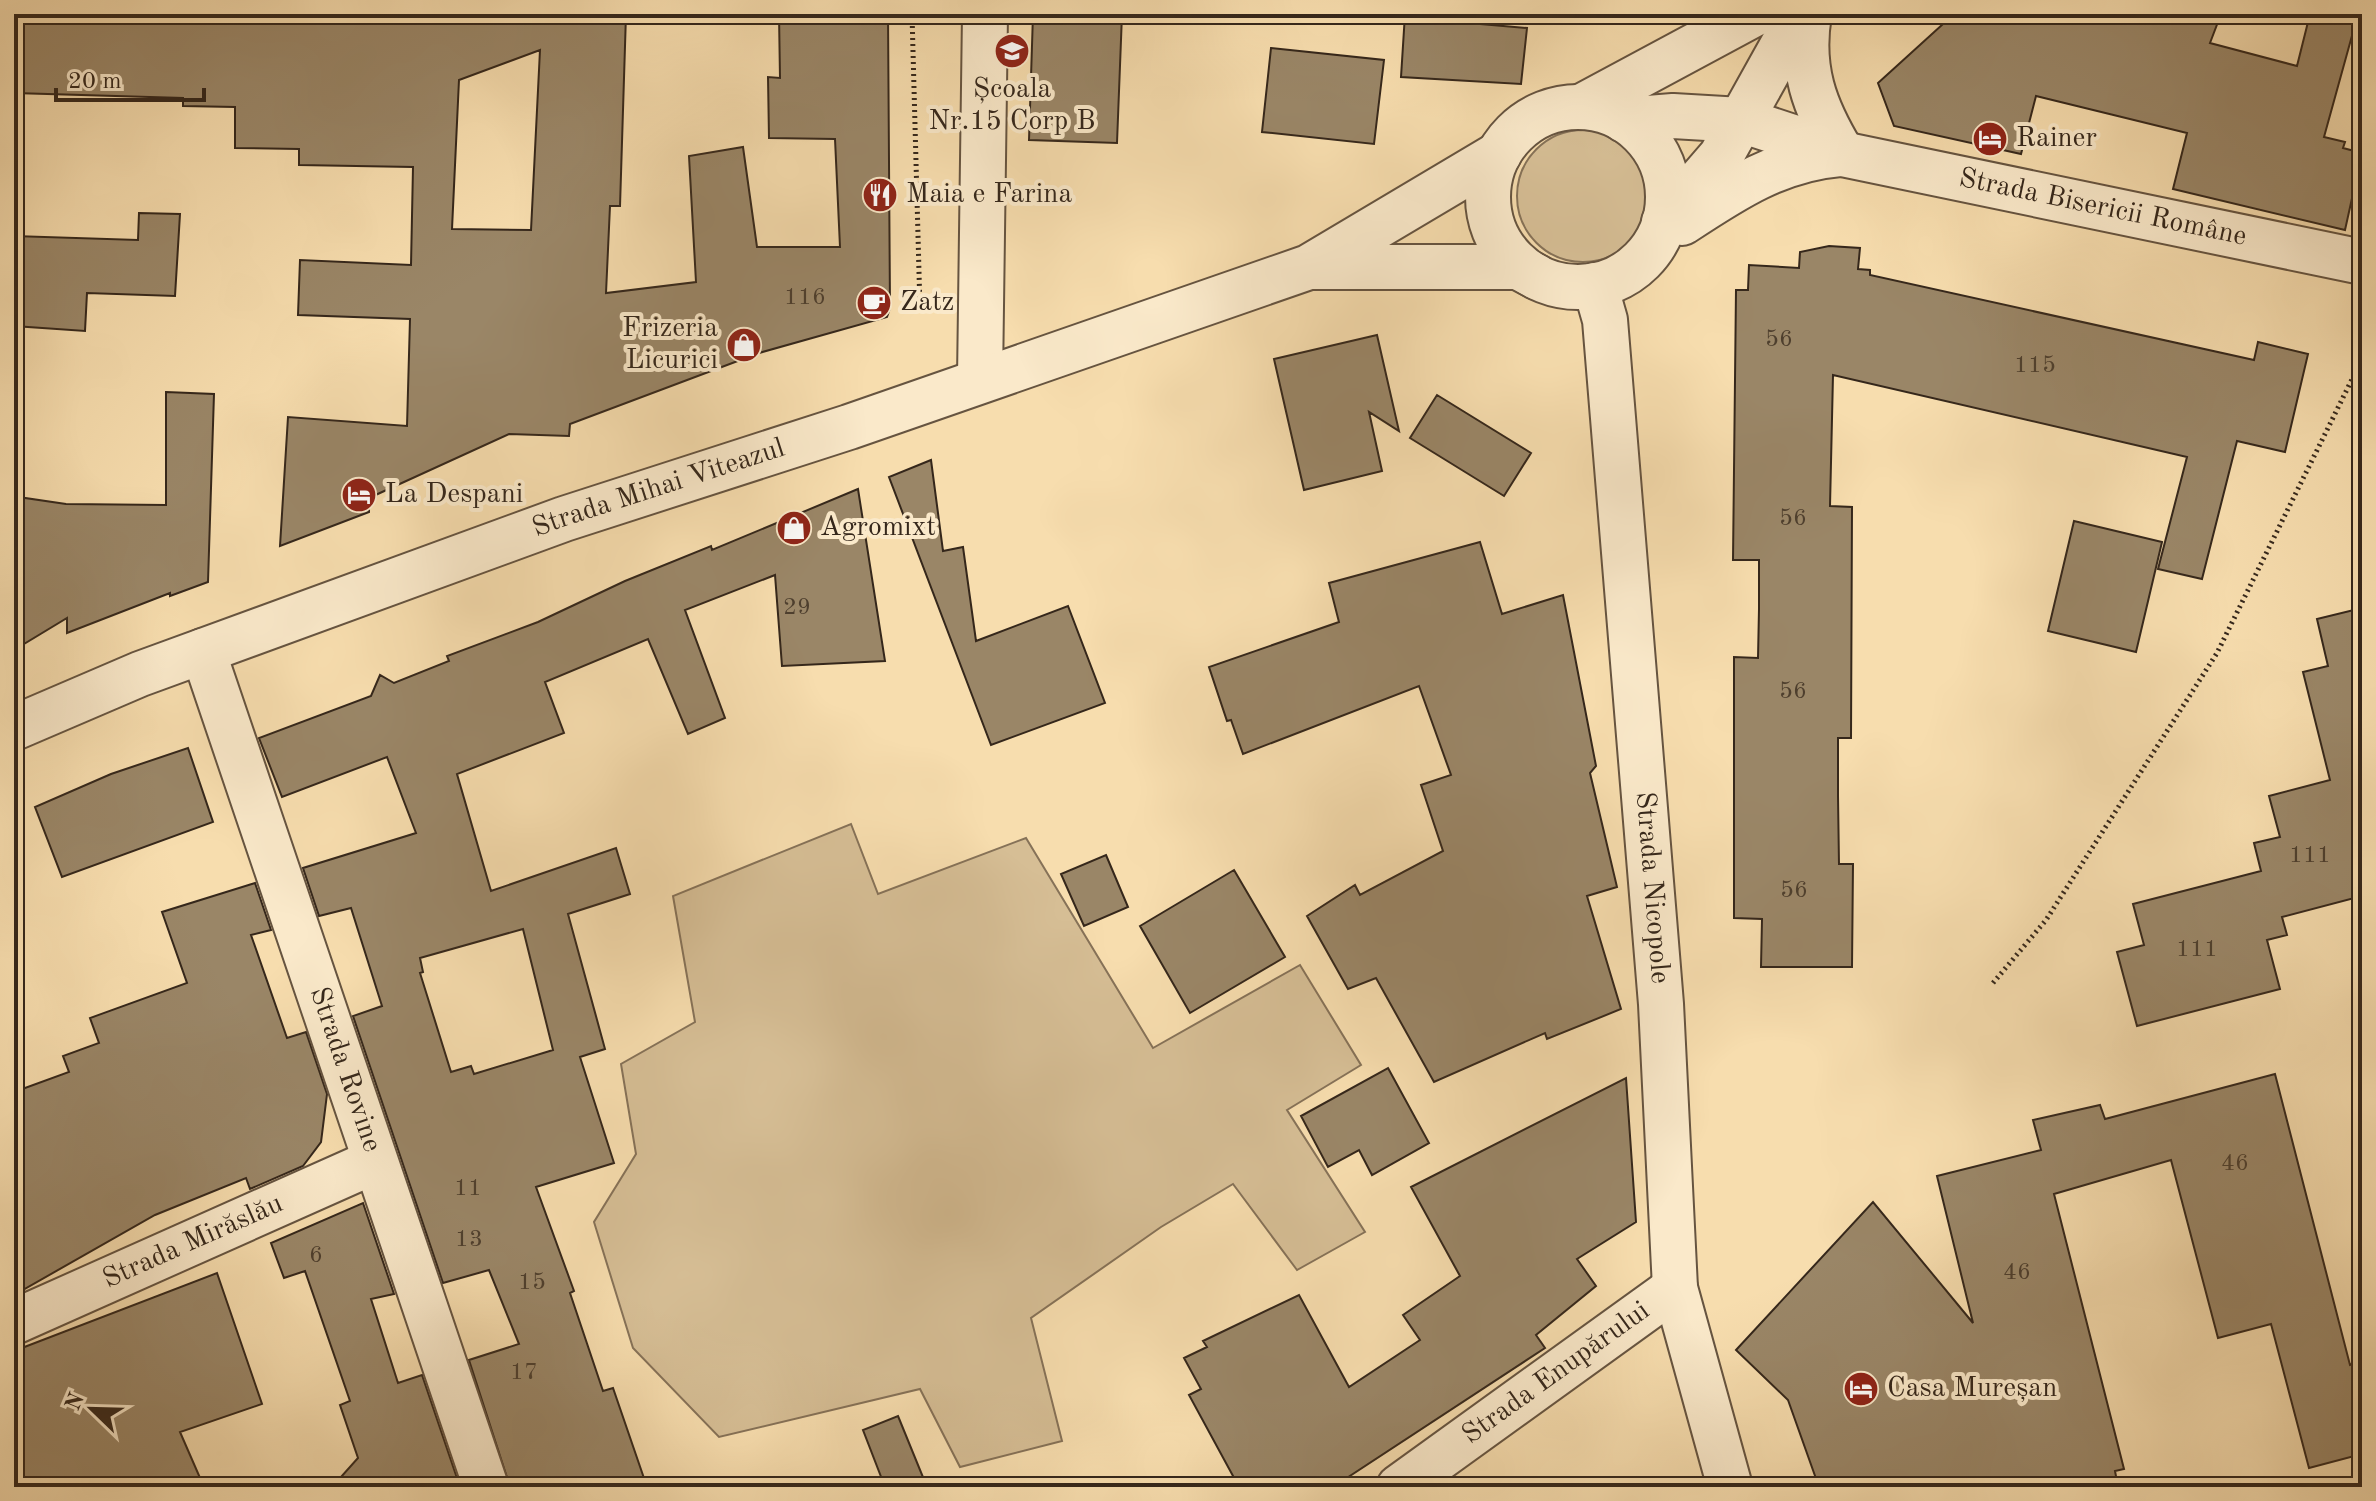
<svg xmlns="http://www.w3.org/2000/svg" width="2376" height="1501" font-family="'Old Standard TT',serif">
<style>
.green{fill:#d6be95;stroke:#867258;stroke-width:2}
.building{fill:#9a8667;stroke:#35271b;stroke-width:2;fill-rule:evenodd}
.lines{fill:none;stroke-linecap:round;stroke-linejoin:round}
.minor-casing{stroke:#665440;stroke-width:48}
.path{stroke:#35271b;stroke-width:5;stroke-dasharray:2 4;stroke-linecap:butt}
.minor{stroke:#fae9ca;stroke-width:44}
.labels{text-anchor:middle;dominant-baseline:central;stroke-width:8;stroke-linejoin:round;paint-order:stroke}
.number-label{font-size:24px;fill:#4e3f2e}
.poi-label{font-size:28px;fill:#35271b;stroke:#fae9ca;text-anchor:start}
.street-label{font-size:28px;fill:#35271b;stroke:#fae9ca}
</style>
<rect width="100%" height="100%" fill="#f7ddae"/>
<filter id="stains"><feTurbulence type="fractalNoise" baseFrequency=".0025" numOctaves="4"/><feColorMatrix values="0 0 0 0 .2 0 0 0 0 .09 0 0 0 0 .02 0 0 0 .5 -.17"/></filter>
<radialGradient id="worn" r=".72"><stop offset=".6" stop-color="#630" stop-opacity="0"/><stop offset="1" stop-color="#630" stop-opacity=".3"/></radialGradient>
<path class="green" d="M1517 196a66 66 0 1 1 132 0a66 66 0 1 1-132 0Z
M 851,824 L 878,894 L 1026,838 L 1153,1048 L 1300,965 L 1361,1065 L 1287,1110 L 1365,1232 L 1297,1270 L 1233,1184 L 1161,1227 L 1031,1318 L 1062,1441 L 960,1467 L 920,1389 L 719,1437 L 633,1348 L 594,1222 L 636,1154 L 621,1064 L 695,1022 L 673,896 Z"/>
<path class="building" d="M 14,14 L 626,14 L 620,206 L 610,206 L 606,293 L 696,282 L 689,156 L 743,147 L 757,247 L 840,247 L 835,139 L 769,138 L 768,77 L 780,78 L 779,14 L 888,14 L 890,308 L 887,317 L 759,353 L 570,424 L 569,436 L 509,434 L 369,498 L 369,512 L 280,546 L 288,417 L 407,426 L 410,319 L 298,315 L 300,260 L 411,265 L 413,167 L 299,165 L 299,149 L 235,148 L 235,107 L 183,106 L 183,98 L 14,93 ZM 540,50 L 531,230 L 452,229 L 459,80 Z
M 1033,14 L 1122,14 L 1117,143 L 1029,140 Z
M 1405,14 L 1458,14 L 1458,22 L 1527,28 L 1521,84 L 1401,77 Z
M 1954,14 L 2221,14 L 2210,43 L 2297,66 L 2310,14 L 2358,14 L 2324,137 L 2345,142 L 2343,148 L 2362,153 L 2345,230 L 2173,189 L 2187,133 L 2036,96 L 2021,154 L 1894,126 L 1878,83 Z
M 1271,48 L 1384,60 L 1374,144 L 1262,132 Z
M 139,213 L 180,214 L 175,296 L 87,293 L 85,331 L 14,326 L 14,236 L 138,240 Z
M 1829,246 L 1860,248 L 1858,269 L 1870,270 L 1870,275 L 2254,360 L 2258,342 L 2308,354 L 2285,452 L 2237,441 L 2202,579 L 2158,569 L 2187,457 L 1833,375 L 1830,506 L 1852,507 L 1851,738 L 1838,738 L 1838,796 L 1839,864 L 1853,864 L 1852,967 L 1761,967 L 1762,919 L 1734,918 L 1734,657 L 1758,658 L 1759,609 L 1759,560 L 1733,560 L 1736,290 L 1748,290 L 1749,265 L 1799,268 L 1800,252 Z
M 1377,335 L 1399,431 L 1369,412 L 1382,471 L 1304,490 L 1274,359 Z
M 166,392 L 214,394 L 208,582 L 170,596 L 170,593 L 67,633 L 67,618 L 14,650 L 14,521 L 18,497 L 66,504 L 166,505 Z
M 1437,395 L 1531,453 L 1504,496 L 1410,438 Z
M 931,460 L 943,551 L 963,547 L 976,641 L 1068,606 L 1105,703 L 991,745 L 889,477 Z
M 858,489 L 885,661 L 782,666 L 775,575 L 685,610 L 725,718 L 688,734 L 648,639 L 545,682 L 564,733 L 457,774 L 491,891 L 616,848 L 630,894 L 568,914 L 605,1049 L 580,1057 L 614,1163 L 536,1187 L 574,1291 L 570,1293 L 603,1391 L 613,1388 L 647,1487 L 510,1487 L 469,1360 L 519,1344 L 489,1270 L 443,1283 L 353,1016 L 382,1006 L 351,908 L 319,916 L 303,868 L 416,833 L 387,757 L 282,797 L 259,738 L 371,696 L 380,675 L 394,683 L 449,661 L 447,656 L 538,622 L 625,581 L 711,546 L 712,550 ZM 523,929 L 553,1050 L 474,1074 L 471,1066 L 451,1072 L 420,973 L 423,972 L 420,958 Z
M 2074,521 L 2162,542 L 2136,652 L 2048,631 Z
M 1480,542 L 1502,614 L 1563,595 L 1596,766 L 1590,773 L 1617,887 L 1587,896 L 1621,1009 L 1547,1039 L 1545,1033 L 1434,1082 L 1376,978 L 1348,989 L 1307,916 L 1355,885 L 1360,895 L 1443,851 L 1421,785 L 1451,775 L 1419,686 L 1243,754 L 1231,720 L 1227,721 L 1209,667 L 1339,622 L 1329,583 Z
M 2362,608 L 2362,896 L 2282,917 L 2287,935 L 2267,940 L 2280,989 L 2137,1026 L 2117,952 L 2144,945 L 2133,904 L 2261,871 L 2254,843 L 2280,837 L 2269,796 L 2330,780 L 2303,672 L 2328,666 L 2317,619 Z
M 188,748 L 213,822 L 62,877 L 35,807 L 111,774 Z
M 1106,855 L 1128,907 L 1084,926 L 1061,874 Z
M 1234,870 L 1285,957 L 1190,1013 L 1140,926 Z
M 255,883 L 271,930 L 251,935 L 287,1038 L 306,1032 L 327,1094 L 321,1142 L 303,1166 L 250,1189 L 246,1178 L 155,1215 L 14,1295 L 14,1092 L 69,1072 L 63,1056 L 99,1043 L 90,1018 L 187,983 L 162,912 Z
M 1388,1068 L 1429,1143 L 1372,1175 L 1359,1150 L 1328,1167 L 1301,1116 Z
M 2275,1074 L 2350,1365 L 2362,1361 L 2362,1454 L 2309,1468 L 2271,1324 L 2218,1338 L 2171,1160 L 2054,1194 L 2124,1469 L 2115,1471 L 2118,1487 L 1819,1487 L 1788,1400 L 1736,1350 L 1873,1202 L 1973,1323 L 1937,1176 L 2041,1150 L 2033,1120 L 2100,1105 L 2105,1119 Z
M 1626,1078 L 1636,1222 L 1577,1259 L 1596,1286 L 1536,1335 L 1545,1348 L 1333,1487 L 1239,1487 L 1189,1395 L 1201,1389 L 1184,1358 L 1207,1347 L 1203,1341 L 1299,1295 L 1349,1387 L 1420,1340 L 1403,1315 L 1460,1276 L 1411,1187 Z
M 363,1203 L 394,1294 L 371,1299 L 398,1383 L 422,1375 L 460,1487 L 332,1487 L 358,1458 L 340,1405 L 350,1401 L 305,1271 L 284,1278 L 271,1243 Z
M 217,1273 L 262,1404 L 180,1432 L 204,1487 L 14,1487 L 14,1351 Z
M 898,1416 L 927,1487 L 885,1487 L 863,1430 Z"/>
<g class="lines">
<defs>
<g id="minor">
<path d="M 1809,14 C 1800,68 1814,107 1842,153"/>
<path d="M 1581,107 L 1754,14"/>
<circle cx="1578" cy="197" r="90"/>
<path id="s1" d="M 1624,120 L 1673,116 L 1741,120 L 1847,155 L 2362,262"/>
<path d="M 1664,222 L 1721,156 L 1800,14"/>
<path d="M 1682,223 C 1732,190 1778,159 1840,154"/>
<path d="M 1312,267 L 1518,267 L 1537,277"/>
<path id="s2" d="M 1595,285 L 1605,320 L 1661,1004 L 1675,1288 L 1730,1487"/>
<path d="M 980,379 L 985,14"/>
<path id="s3" d="M 203,651 L 486,1487"/>
<path id="s4" d="M 14,728 L 140,674 L 564,519 L 849,427 L 1309,267 L 1499,154"/>
<path id="s5" d="M 14,1322 L 373,1162"/>
<path id="s6" d="M 1399,1487 L 1675,1288"/>
</g>
</defs>
<use href="#minor" class="minor-casing"/>
<path class="path" d="M 912,14 L 920,309
M 1993,983 L 2046,920 L 2217,653 L 2362,359"/>
<use href="#minor" class="minor"/>
</g>
<defs>
<symbol id="school-disc" viewBox="-11 -11 22 22"><circle r="9.5" fill="#8f2418" stroke="#fae9ca"/><path d="M0-5L7-2L0 1L-7-2ZM-4 1L0 2.5L4 1V4Q0 6-4 4Z" fill="#fff"/></symbol>
<symbol id="hotel-disc" viewBox="-11 -11 22 22"><circle r="9.5" fill="#8f2418" stroke="#fae9ca"/><path d="M-6-4.5h1.5V1H6V5H4.5V3h-9V5H-6ZM-4 0a1.8 1.8 0 1 1 3.6 0ZM.5 0V-2.5h3Q6-2.5 6 0Z" fill="#fff"/></symbol>
<symbol id="restaurant-disc" viewBox="-11 -11 22 22"><circle r="9.5" fill="#8f2418" stroke="#fae9ca"/><path d="M-5-6h1v4h1v-4h1v4h1v-4h1v5L-1.5 .5V6h-2V.5L-5-1ZM5-6V6H3V1.5H1.5Q1.5-4 5-6Z" fill="#fff"/></symbol>
<symbol id="cafe-disc" viewBox="-11 -11 22 22"><circle r="9.5" fill="#8f2418" stroke="#fae9ca"/><path d="M-5.5-4.5H6V0H3Q3 3.5 0 3.5H-2.5Q-5.5 3.5-5.5 0ZM3-3.2v2h1.7v-2ZM-6 4.5H4V6H-6Z" fill="#fff"/></symbol>
<symbol id="shop-disc" viewBox="-11 -11 22 22"><circle r="9.5" fill="#8f2418" stroke="#fae9ca"/><path d="M-5-2.5h2.3a2.7 3.5 0 0 1 5.4 0H5L5.5 6h-11ZM-1.5-2.5h3a1.5 2.3 0 0 0-3 0Z" fill="#fff"/></symbol>
</defs>
<g fill-rule="evenodd">
<use href="#school-disc" x="992" y="31" width="40" height="40"/>
<use href="#hotel-disc" x="1970" y="119" width="40" height="40"/>
<use href="#restaurant-disc" x="860" y="175" width="40" height="40"/>
<use href="#cafe-disc" x="854" y="283" width="40" height="40"/>
<use href="#shop-disc" x="724" y="325" width="40" height="40"/>
<use href="#hotel-disc" x="339" y="475" width="40" height="40"/>
<use href="#shop-disc" x="774" y="508" width="40" height="40"/>
<use href="#hotel-disc" x="1841" y="1369" width="40" height="40"/>
</g>
<g class="labels">
<g class="number-label">
<text x="805" y="298">116</text>
<text x="1779" y="340">56</text>
<text x="2035" y="366">115</text>
<text x="1793" y="519">56</text>
<text x="797" y="608">29</text>
<text x="1793" y="692">56</text>
<text x="2310" y="856">111</text>
<text x="1794" y="891">56</text>
<text x="2197" y="950">111</text>
<text x="2235" y="1164">46</text>
<text x="468" y="1189">11</text>
<text x="469" y="1240">13</text>
<text x="316" y="1256">6</text>
<text x="2017" y="1273">46</text>
<text x="532" y="1283">15</text>
<text x="524" y="1373">17</text>
</g>
<g class="poi-label">
<text x="1012" y="90" text-anchor="middle">Școala<tspan x="1012" dy="32">Nr.15 Corp B</tspan></text>
<text x="2016" y="139">Rainer</text>
<text x="906" y="195">Maia e Farina</text>
<text x="900" y="303">Zatz</text>
<text x="718" y="329" text-anchor="end">Frizeria<tspan x="718" dy="32">Licurici</tspan></text>
<text x="385" y="495">La Despani</text>
<text x="820" y="528">Agromixt</text>
<text x="1887" y="1389">Casa Mureșan</text>
</g>
<g class="street-label">
<text stroke="none"><textPath href="#s1" startOffset="490">Strada Bisericii Române</textPath></text>
<text stroke="none"><textPath href="#s4" startOffset="688">Strada Mihai Viteazul</textPath></text>
<text stroke="none"><textPath href="#s2" startOffset="606">Strada Nicopole</textPath></text>
<text stroke="none"><textPath href="#s3" startOffset="442">Strada Rovine</textPath></text>
<text stroke="none"><textPath href="#s5" startOffset="196">Strada Mirăslău</textPath></text>
<text stroke="none"><textPath href="#s6" startOffset="194">Strada Enupărului</textPath></text>
</g>
</g>
<rect width="2376" height="1501" fill="none" stroke="#f7ddae" stroke-width="48"/>
<rect x="16" y="16" width="2344" height="1469" fill="none" stroke="#35271b" stroke-width="4"/>
<rect x="24" y="24" width="2328" height="1453" fill="none" stroke="#35271b" stroke-width="2"/>
<g transform="translate(92 1409) rotate(293)" stroke="#fae9ca" stroke-width="6" paint-order="stroke">
<path d="M0-6L14 30L0 20L-14 30Z" fill="#35271b"/>
<text y="-12" font-size="22" font-weight="bold" text-anchor="middle" fill="#35271b">N</text>
</g>
<path d="M56 88v12h148v-12" fill="none" stroke="#35271b" stroke-width="4"/>
<text x="68" y="88" font-size="24" fill="#35271b" stroke="#fae9ca" stroke-width="6" paint-order="stroke">20 m</text>
<rect width="100%" height="100%" filter="url(#stains)"/>
<rect width="100%" height="100%" fill="url(#worn)"/>
</svg>
